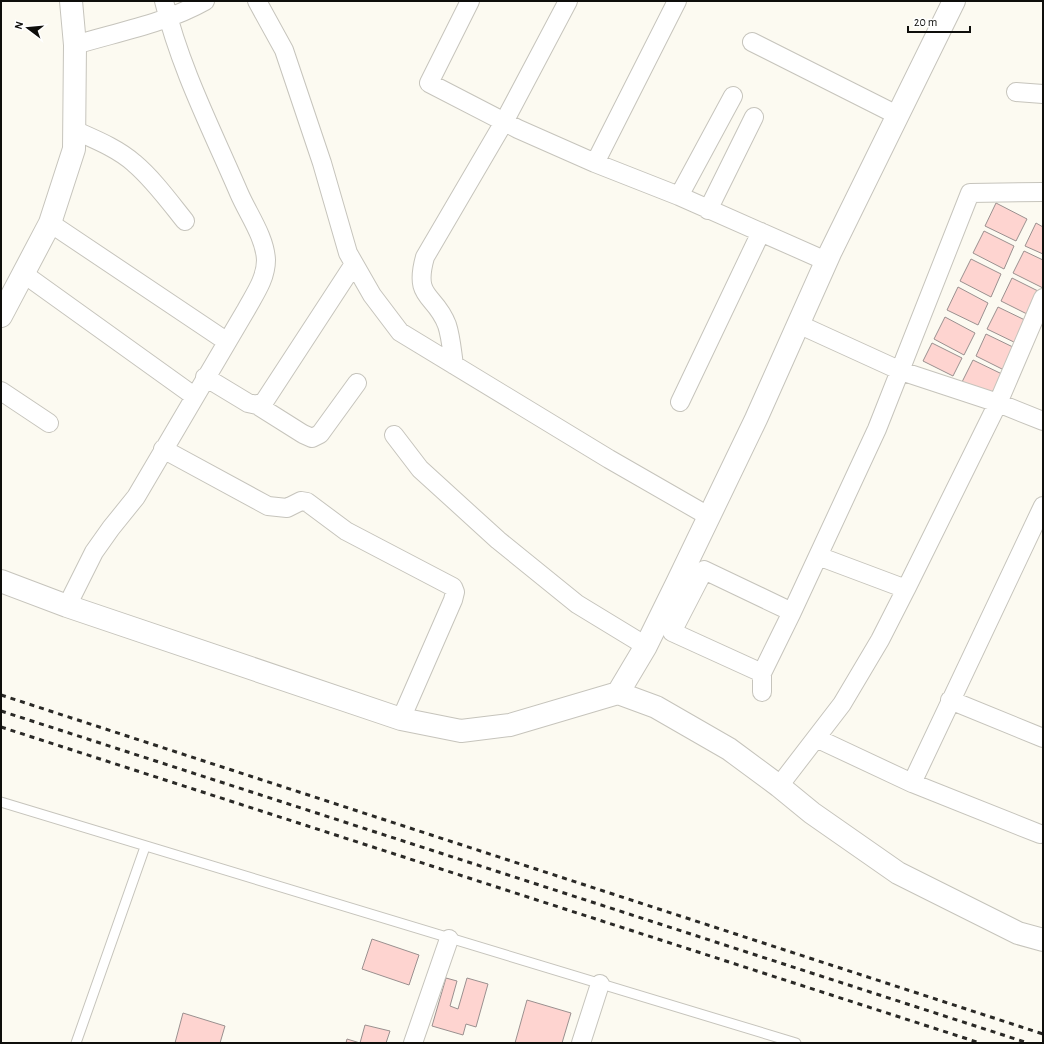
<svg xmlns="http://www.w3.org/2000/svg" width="1044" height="1044" font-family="'Alegreya Sans',sans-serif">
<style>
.building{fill:#fed4d0;stroke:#9a908f}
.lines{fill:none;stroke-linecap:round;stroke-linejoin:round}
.service-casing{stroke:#c6c4bc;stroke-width:11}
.minor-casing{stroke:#c6c4bc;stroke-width:20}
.tertiary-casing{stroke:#c6c4bc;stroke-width:24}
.service{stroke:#fff;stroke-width:9}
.minor{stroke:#fff;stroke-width:18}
.tertiary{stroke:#fff;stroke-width:22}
.rail{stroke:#2a2926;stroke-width:3;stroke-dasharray:5 5;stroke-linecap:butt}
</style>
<rect width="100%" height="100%" fill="#fcfaf1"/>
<path class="building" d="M 996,203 L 1027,219 L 1016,241 L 985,226 Z
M 1036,223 L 1043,227 L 1043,254 L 1025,246 Z
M 984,231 L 1014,246 L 1004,269 L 973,253 Z
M 1024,251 L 1043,260 L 1043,288 L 1013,273 Z
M 971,259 L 1001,274 L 991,297 L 960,281 Z
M 1012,278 L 1042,293 L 1031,316 L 1001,301 Z
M 958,287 L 988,303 L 978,325 L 947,310 Z
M 998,307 L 1029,322 L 1018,344 L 987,329 Z
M 945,317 L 975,333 L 964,355 L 934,339 Z
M 986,334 L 1017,349 L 1006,371 L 976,356 Z
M 932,343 L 962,358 L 953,376 L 923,361 Z
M 973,360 L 1004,375 L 993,398 L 962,382 Z
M 372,939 L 419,955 L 409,985 L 362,969 Z
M 446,978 L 457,981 L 450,1006 L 458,1009 L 467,978 L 488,984 L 476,1027 L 466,1024 L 463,1035 L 432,1026 Z
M 527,1000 L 571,1013 L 562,1043 L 515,1043 Z
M 183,1013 L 225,1026 L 220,1043 L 175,1043 Z
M 365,1025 L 390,1031 L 386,1043 L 346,1043 L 347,1039 L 360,1043 Z"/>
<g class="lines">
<defs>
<path id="service" d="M 1,802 L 796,1043
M 76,1043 L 145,847"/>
<path id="minor" d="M 257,1 L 284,50 L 322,163 L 348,253 L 372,295 L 400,332 L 609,459 L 710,517
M 470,1 L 429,83 L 518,129 L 595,163 L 679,196 L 826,261
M 752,42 L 897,115
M 75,45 C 118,32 166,23 205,1
M 1016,92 L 1043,94
M 74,130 C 94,139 117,148 134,163 C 153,179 169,201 185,221
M 595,163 L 677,1
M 679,196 L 733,96
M 708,210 L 754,117
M 50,223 L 226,341
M 24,274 L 194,396
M 798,324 L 901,371 L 998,403 L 1043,421
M 454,365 C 452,352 451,337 447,325 C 435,293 413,300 425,257 L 504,122 L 568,1
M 205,377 L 248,403 L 257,405 L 264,402 L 354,264
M 1,391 L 49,423
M 680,402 L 761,232
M 257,405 L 303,434 L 312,438 L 320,434 L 357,383
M 394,435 L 420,469 L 498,540 L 577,604 L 646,646
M 163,449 L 268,506 L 287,508 L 301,501 L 307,502 L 346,531 L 453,587 L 455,592 L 453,600 L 401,719
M 906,589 L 998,403 L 1043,298
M 67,606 L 94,552 L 111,528 L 136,497 L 246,310 C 254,295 266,279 266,260 C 265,237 248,214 239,193 C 212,130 180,68 164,1
M 762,673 L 672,632 L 704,570 L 792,612 L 877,429 L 970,193 L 1043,192
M 762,692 L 762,673 L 792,612
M 950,700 L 1043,738
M 816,738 L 912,783 L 1040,834
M 912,783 L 1043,506
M 779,786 L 842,704 L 880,640 L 906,589 L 818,556
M 413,1043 L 449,939
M 581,1043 L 600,984"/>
<path id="tertiary" d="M 1,316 L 50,223 L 74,149 L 75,45 L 71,1
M 1,581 L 67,606 L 401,719 L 461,731 L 510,725 L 618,693 L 656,707 L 729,749 L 779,786 L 812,813 L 898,873 L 1018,933 L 1043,940
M 618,693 L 646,646 L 677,583 L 756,419 L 830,253 L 954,1"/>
</defs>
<use href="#service" class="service-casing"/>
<use href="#minor" class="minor-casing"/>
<use href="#tertiary" class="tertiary-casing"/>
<use href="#service" class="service"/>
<use href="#minor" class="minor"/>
<use href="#tertiary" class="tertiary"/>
<path class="rail" d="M 1,695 L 1043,1034
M 1,711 L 1028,1043
M 1,727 L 980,1043"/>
</g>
<rect width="1044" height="1044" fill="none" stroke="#0e0e0b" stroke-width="4"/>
<g transform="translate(28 28) rotate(286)" stroke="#ffffff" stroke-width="3" paint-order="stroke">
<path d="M0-3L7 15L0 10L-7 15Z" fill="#0e0e0b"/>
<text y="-6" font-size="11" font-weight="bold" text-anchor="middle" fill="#0e0e0b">N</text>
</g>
<path d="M908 26v6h62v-6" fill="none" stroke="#0e0e0b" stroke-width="2"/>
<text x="914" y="26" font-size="12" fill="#0e0e0b" stroke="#ffffff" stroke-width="3" paint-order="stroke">20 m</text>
</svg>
